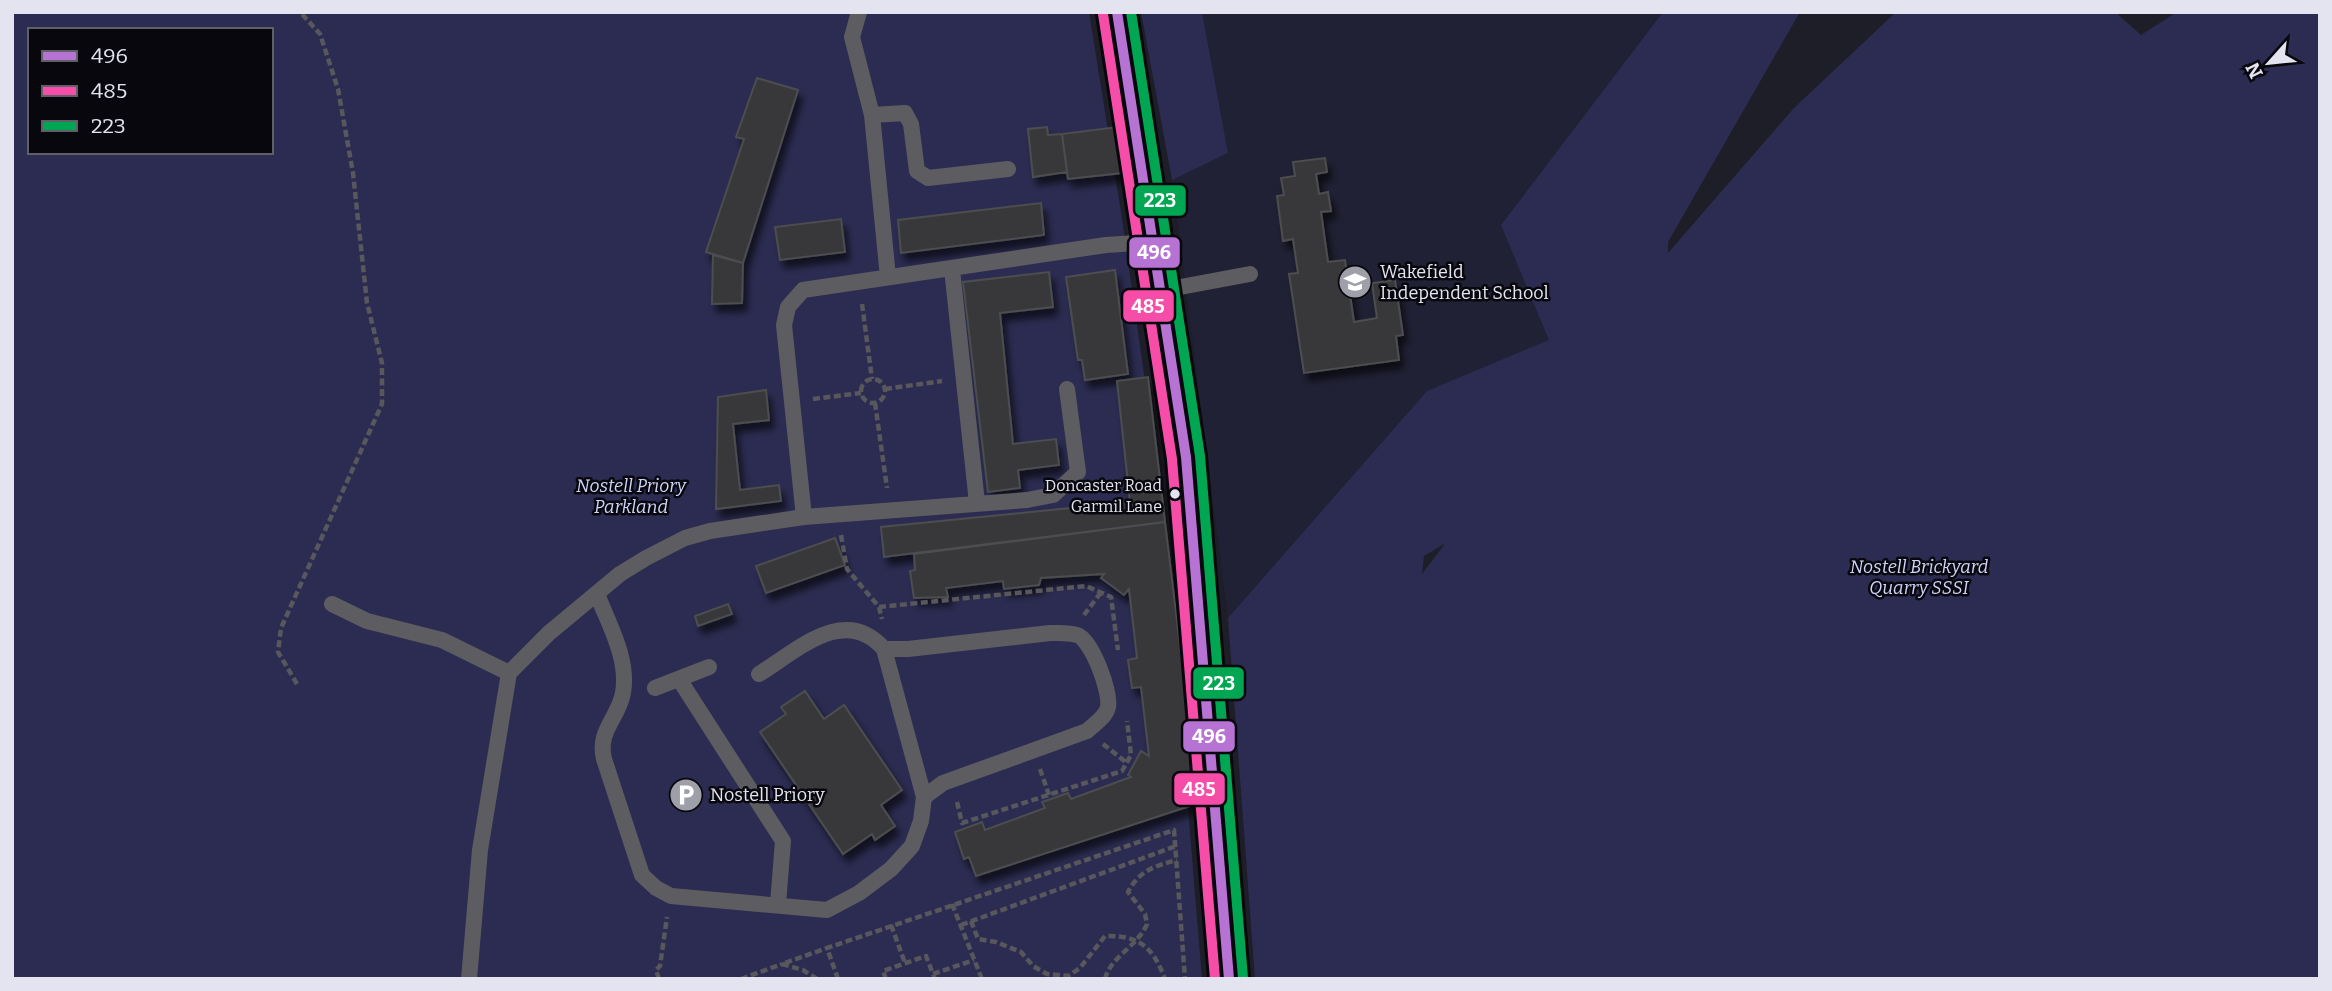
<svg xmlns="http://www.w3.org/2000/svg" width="2332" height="991" font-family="Bitter,serif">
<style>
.built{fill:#212135}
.green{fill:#2c2c52;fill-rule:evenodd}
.building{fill:#38393b;stroke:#4c4d4f;stroke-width:2;filter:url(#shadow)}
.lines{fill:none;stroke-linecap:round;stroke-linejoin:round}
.path{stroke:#57575c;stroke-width:4.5;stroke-dasharray:7 3.5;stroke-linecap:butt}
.service{stroke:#5d5d61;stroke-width:16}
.trunk{stroke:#585860;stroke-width:38}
.bus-1-casing{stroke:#07070d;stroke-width:16}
.bus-2-casing{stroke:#07070d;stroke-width:16}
.bus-3-casing{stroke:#07070d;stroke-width:16}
.bus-1{stroke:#b673d3;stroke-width:10}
.bus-2{stroke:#f54da8;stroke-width:10}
.bus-3{stroke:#00a651;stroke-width:10}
.bus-dot{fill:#e3e4ef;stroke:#07070d;stroke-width:2.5}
.labels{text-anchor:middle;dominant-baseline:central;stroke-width:5;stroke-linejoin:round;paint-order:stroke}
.bus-label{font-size:16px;fill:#e3e4ef;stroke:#07070d;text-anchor:end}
.poi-label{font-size:18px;fill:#e3e4ef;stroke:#07070d;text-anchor:start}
.park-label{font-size:18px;font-style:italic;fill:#d1d4fa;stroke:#07070d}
.line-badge{stroke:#07070d;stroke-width:2.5}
.badge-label{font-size:19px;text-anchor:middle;font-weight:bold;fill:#fff}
</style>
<defs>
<filter id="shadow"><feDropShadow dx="4.5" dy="8" stdDeviation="3.5" flood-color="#0009"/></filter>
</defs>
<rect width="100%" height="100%" fill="#1e1e28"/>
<path class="built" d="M 1202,12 L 1663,12 L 1501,225 L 1550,340 L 1427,391 L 1228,618 L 1172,180 L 1228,153 Z"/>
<path class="green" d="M 12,12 L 1089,12 L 1121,212 L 1164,515 L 1202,979 L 12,979 ZM 30,30 L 271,30 L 271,152 L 30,152 Z
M 1141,12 L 1202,12 L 1228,153 L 1172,180 Z
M 1663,12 L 1800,12 L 1668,242 L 1668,253 L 1794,108 L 1896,12 L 2115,12 L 2141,35 L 2177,12 L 2320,12 L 2320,979 L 1255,979 L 1228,618 L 1427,391 L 1549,340 L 1501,225 ZM 1444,544 L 1444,545 L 1422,574 L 1424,556 Z"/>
<path class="building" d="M 757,78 L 798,90 L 743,263 L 706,252 L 744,139 L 736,137 Z
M 1047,127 L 1048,135 L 1062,134 L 1067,172 L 1033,177 L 1028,129 Z
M 1117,127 L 1122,173 L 1068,179 L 1062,134 Z
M 1325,158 L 1327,172 L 1316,174 L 1319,194 L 1328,192 L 1331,211 L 1321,212 L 1328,262 L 1345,260 L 1354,322 L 1377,318 L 1372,283 L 1395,280 L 1403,335 L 1396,336 L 1399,360 L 1304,373 L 1289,274 L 1298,273 L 1293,239 L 1283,241 L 1277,196 L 1284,195 L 1281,178 L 1295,176 L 1293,162 Z
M 1041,203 L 1044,235 L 901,253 L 898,220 Z
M 841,219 L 845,252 L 780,260 L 775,227 Z
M 713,255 L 743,263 L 742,303 L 712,304 Z
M 1115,270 L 1128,374 L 1085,380 L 1082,360 L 1078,360 L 1066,277 Z
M 1049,272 L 1053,307 L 1000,313 L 1013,444 L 1056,439 L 1059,465 L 1018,470 L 1020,488 L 988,492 L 963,282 Z
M 1148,377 L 1165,522 L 884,557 L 881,527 L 1130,502 L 1117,381 Z
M 766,390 L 769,420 L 733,424 L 740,490 L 779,485 L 781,501 L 716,509 L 718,397 Z
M 1165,522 L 1199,803 L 976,876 L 969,857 L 964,859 L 955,832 L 982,822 L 985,830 L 1045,808 L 1042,802 L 1068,793 L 1071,799 L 1131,777 L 1128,775 L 1141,751 L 1149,756 L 1141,687 L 1132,688 L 1128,660 L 1137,658 L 1129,589 L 1124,595 L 1101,578 L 1104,574 L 1041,578 L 1039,585 L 1004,589 L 1003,581 L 946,588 L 948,597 L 914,598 L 910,571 L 915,570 L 914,554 Z
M 835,538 L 845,565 L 766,593 L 756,566 Z
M 728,604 L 732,614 L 698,626 L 695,616 Z
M 805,691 L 824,719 L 844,705 L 902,790 L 881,805 L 895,826 L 875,840 L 872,834 L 843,854 L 760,732 L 786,714 L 781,707 Z"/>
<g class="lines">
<path class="path" d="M 862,304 L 872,379
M861 391a12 12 0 1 1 24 0a12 12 0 1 1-24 0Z
M 885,389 L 942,381
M 813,399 L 861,393
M 875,403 L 887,488
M 841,535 L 847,569 L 879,607 L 882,619
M 879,607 L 1086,586 L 1111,597 L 1118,650
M 1084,615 L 1102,591
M 297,684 L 278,652 L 281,628 L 382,404 L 382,363 L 367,303 L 353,173 L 338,89 L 320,34 L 300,12
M 1103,744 L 1127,763
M 1040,769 L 1049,795
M 957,802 L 962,823 L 1122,771 L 1131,755 L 1127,721
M 952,904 L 982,979
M 971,921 L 978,939 L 996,942 L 1021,952 L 1033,966 L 1047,974 L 1068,976 L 1080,968 L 1105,936 C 1139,935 1153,947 1165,979
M 891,925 L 905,963
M 961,925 L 1176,846
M 933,974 L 974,960
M 659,979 L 656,970 L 660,966 L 667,917
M 741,979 L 782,964
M 817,979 L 803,970 L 782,964 L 827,948
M 838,979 L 827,948 L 1174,830 L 1185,979
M 886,979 L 883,971 L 926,956 L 935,979
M 1105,979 C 1110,957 1138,946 1147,924 L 1145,914 L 1128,892 C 1139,871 1154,866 1177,860"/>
<path class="service" d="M 859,12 L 852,37 L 872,115 L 888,277
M 872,115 L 905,113 L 911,124 L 917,171 L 928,178 L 1008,169
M 952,269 L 977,503
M 1159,291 L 1250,274
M 1067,389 L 1078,472 L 1053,495 L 1027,500 L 804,517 L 784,325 L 788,307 L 803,290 L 1106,245 L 1151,242
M 597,594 C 609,625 629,659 623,693 C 618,719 597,731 604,759 L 642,875 L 656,888 L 671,896 L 827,910 L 859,893 L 891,869 L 912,846 L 921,821 L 924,797 L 943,783 L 1087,731 C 1094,724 1106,717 1108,707 C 1111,692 1092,640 1077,635 C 1069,632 1058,633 1050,633 L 908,649 L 884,649 C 845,604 798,650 759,674
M 332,604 L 367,621 L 442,640 L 509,673
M 884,649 L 924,797
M 679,679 L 783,841 L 778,904
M 655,688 L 709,667
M 469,979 L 480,850 L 509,673 L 549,633 L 620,574 L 646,558 L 685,538 L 710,531 L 804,517"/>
<path class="trunk" d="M 1117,12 L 1186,457 L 1229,979"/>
<defs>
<path id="bus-1" d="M 1117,12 L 1186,457 L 1229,979"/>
<path id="bus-2" d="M 1103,14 L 1172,459 L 1215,979"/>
<path id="bus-3" d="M 1131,12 L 1200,456 L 1243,978"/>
</defs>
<use href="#bus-1" class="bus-1-casing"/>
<use href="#bus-2" class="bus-2-casing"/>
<use href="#bus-3" class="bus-3-casing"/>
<use href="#bus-1" class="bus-1"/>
<use href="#bus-2" class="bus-2"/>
<use href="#bus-3" class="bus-3"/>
</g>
<defs>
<symbol id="school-disc" viewBox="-11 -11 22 22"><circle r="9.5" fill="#9e9fa9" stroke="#07070d"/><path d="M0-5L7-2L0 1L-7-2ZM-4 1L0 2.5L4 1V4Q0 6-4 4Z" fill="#fff"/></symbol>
<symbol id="parking-disc" viewBox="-11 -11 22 22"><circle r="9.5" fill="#9e9fa9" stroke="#07070d"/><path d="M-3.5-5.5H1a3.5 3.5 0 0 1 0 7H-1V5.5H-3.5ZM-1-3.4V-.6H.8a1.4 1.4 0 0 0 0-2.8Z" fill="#fff"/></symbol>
</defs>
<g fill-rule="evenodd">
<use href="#school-disc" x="1336" y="263" width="38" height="38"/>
<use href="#parking-disc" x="667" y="776" width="38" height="38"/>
</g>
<circle class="bus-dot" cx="1175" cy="494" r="6"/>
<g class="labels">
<g class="bus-label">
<text x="1162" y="485">Doncaster Road<tspan x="1162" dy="21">Garmil Lane</tspan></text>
</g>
<g class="poi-label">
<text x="1380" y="272">Wakefield<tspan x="1380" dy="21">Independent School</tspan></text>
<text x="710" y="795">Nostell Priory</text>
</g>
<g class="park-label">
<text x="631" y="486">Nostell Priory<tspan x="631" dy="21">Parkland</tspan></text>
<text x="1919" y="567">Nostell Brickyard<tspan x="1919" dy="21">Quarry SSSI</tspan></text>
</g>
</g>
<g class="line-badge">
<rect x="1134" y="184" width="53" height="33" rx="7" fill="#00a651"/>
<rect x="1128" y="236" width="53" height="33" rx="7" fill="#b673d3"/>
<rect x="1122" y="289" width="53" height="34" rx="7" fill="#f54da8"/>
<rect x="1192" y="666" width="53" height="34" rx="7" fill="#00a651"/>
<rect x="1182" y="720" width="54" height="33" rx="7" fill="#b673d3"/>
<rect x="1173" y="772" width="53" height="34" rx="7" fill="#f54da8"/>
</g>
<g class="badge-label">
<text x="1160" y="207">223</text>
<text x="1154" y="259">496</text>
<text x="1148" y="313">485</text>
<text x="1219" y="690">223</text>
<text x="1209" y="743">496</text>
<text x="1199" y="796">485</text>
</g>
<rect width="2332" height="991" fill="none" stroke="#e3e4ef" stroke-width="28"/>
<rect x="28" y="28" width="245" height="126" fill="#07070d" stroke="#5f5f67" stroke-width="2"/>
<rect x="42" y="51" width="35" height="10" fill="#b673d3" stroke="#5f5f67" stroke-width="2"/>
<text x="91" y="63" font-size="21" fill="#e3e4ef">496</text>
<rect x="42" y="86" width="35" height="10" fill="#f54da8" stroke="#5f5f67" stroke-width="2"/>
<text x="91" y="98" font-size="21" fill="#e3e4ef">485</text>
<rect x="42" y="121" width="35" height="10" fill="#00a651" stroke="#5f5f67" stroke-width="2"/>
<text x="91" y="133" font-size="21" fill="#e3e4ef">223</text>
<g transform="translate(2269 63) rotate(243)" stroke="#07070d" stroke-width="5" paint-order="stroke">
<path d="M0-5L12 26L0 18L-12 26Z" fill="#e3e4ef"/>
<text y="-10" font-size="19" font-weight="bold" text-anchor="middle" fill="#e3e4ef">N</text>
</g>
</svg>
